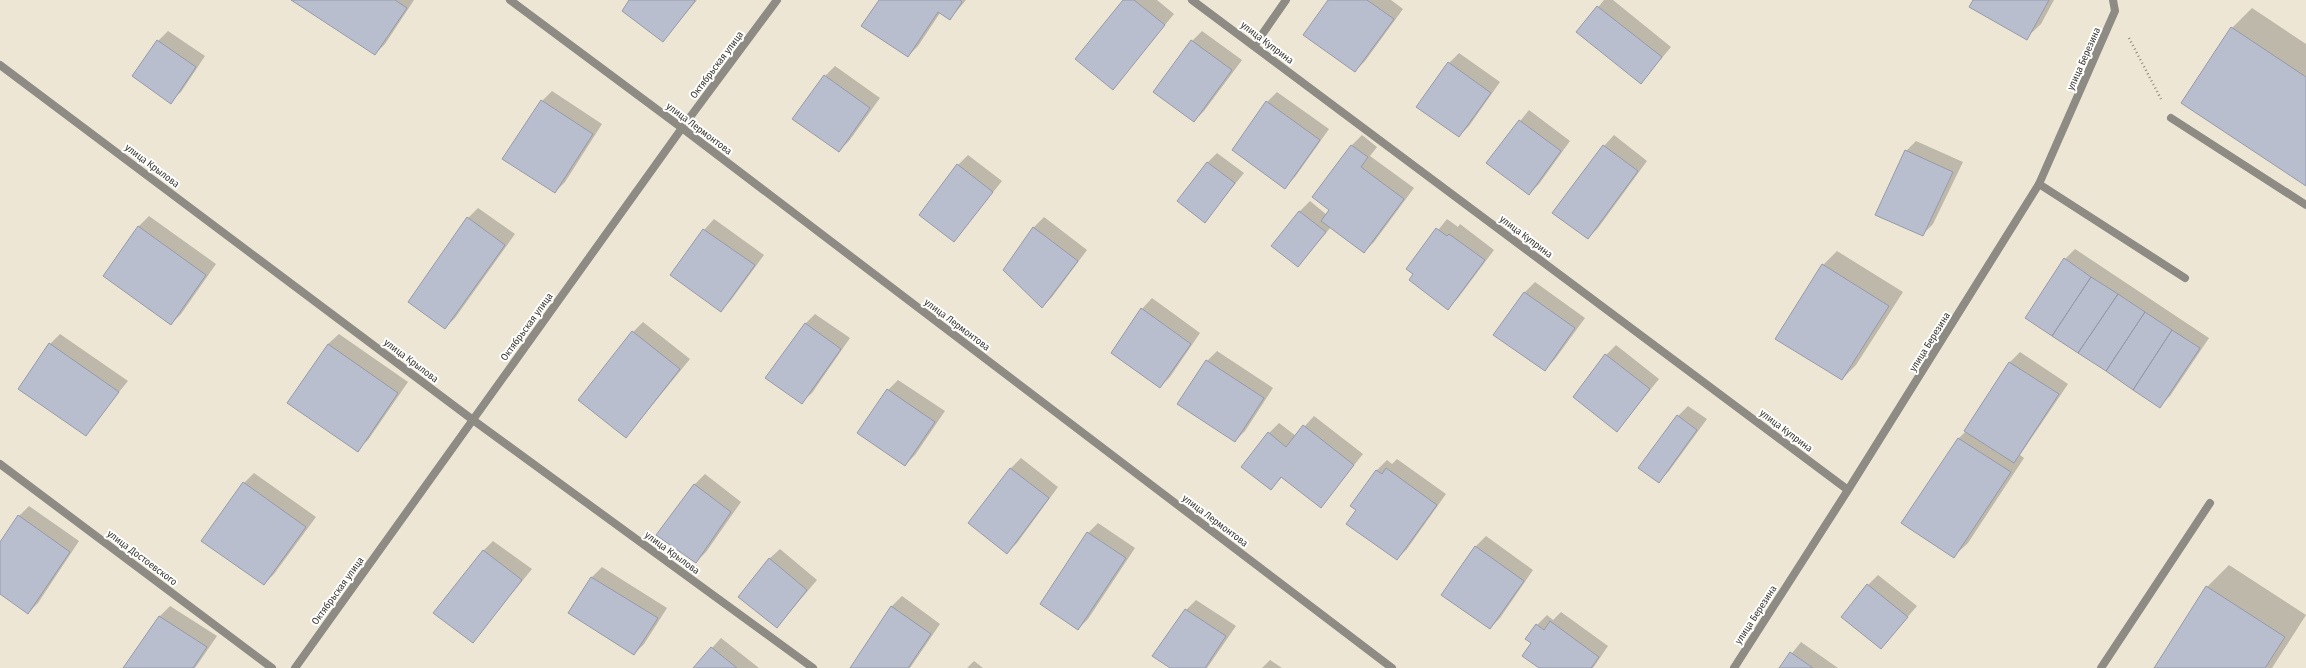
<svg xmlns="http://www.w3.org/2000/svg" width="2306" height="668" font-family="'Fira Sans Condensed',sans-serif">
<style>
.shadow{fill:#0003}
.building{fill:#b9becf;stroke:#959baa}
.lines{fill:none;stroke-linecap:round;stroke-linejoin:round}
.path{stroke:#8e897d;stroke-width:2.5;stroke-dasharray:1 3;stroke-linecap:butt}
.lane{stroke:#8e8b84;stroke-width:8}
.street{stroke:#8e8b84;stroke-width:8}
.labels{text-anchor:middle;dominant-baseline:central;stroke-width:4;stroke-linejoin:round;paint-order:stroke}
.street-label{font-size:10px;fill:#3b3831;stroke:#fff}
</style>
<rect width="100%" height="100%" fill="#ede6d5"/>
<path class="shadow" d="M 293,0 L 414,0 L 385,44 L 375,54 Z
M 631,0 L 697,0 L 663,41 Z
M 880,0 L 966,0 L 950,19 L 940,13 L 918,46 L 908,56 Z
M 1124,0 L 1157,0 L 1174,14 L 1113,88 Z
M 1329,0 L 1391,0 L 1403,9 L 1365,61 L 1355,71 Z
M 1604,0 L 1613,0 L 1671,47 L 1641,83 L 1578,32 Z
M 1974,0 L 2054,0 L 2041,24 L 2026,38 Z
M 2252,8 L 2306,44 L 2306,185 L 2232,28 Z
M 168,31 L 205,56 L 181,92 L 170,102 L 158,41 Z
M 1202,31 L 1242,60 L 1204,111 L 1194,121 L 1192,41 Z
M 1459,53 L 1500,82 L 1469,126 L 1459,136 L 1449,63 Z
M 835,66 L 880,98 L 849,141 L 839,151 L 825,76 Z
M 552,91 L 602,124 L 565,182 L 555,192 L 542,101 Z
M 1277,92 L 1329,129 L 1295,177 L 1285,187 L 1267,102 Z
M 1529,110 L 1570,141 L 1539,184 L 1529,194 L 1487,163 Z
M 1362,135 L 1377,147 L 1370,156 L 1414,188 L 1374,242 L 1364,252 L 1331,227 L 1298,266 L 1299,212 L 1310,201 L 1327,215 L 1331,210 L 1313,197 L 1352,145 Z
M 1614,135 L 1647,161 L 1598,228 L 1588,238 L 1553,212 L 1604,146 Z
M 1916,141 L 1963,162 L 1933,224 L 1923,234 L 1906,151 Z
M 1217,153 L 1244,173 L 1205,221 L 1207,163 Z
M 968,155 L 1002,181 L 954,241 L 958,165 Z
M 478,208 L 515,234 L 455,318 L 445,328 L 468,218 Z
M 149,216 L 216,264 L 181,314 L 171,324 L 104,275 L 139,226 Z
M 1044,217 L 1087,250 L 1052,297 L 1042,307 L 1004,270 L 1034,227 Z
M 714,219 L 764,255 L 731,300 L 721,310 L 671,275 L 704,230 Z
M 1447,219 L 1458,227 L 1460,224 L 1494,250 L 1458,298 L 1448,308 L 1407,269 Z
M 2075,249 L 2209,338 L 2170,396 L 2160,406 L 2065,259 Z
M 1837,251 L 1903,292 L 1856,365 L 1842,379 L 1823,265 Z
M 1535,282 L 1585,318 L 1555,359 L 1545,370 L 1495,335 L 1525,292 Z
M 1152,298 L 1200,333 L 1170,377 L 1160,387 L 1112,353 L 1142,309 Z
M 815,314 L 850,338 L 812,393 L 801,403 L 805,324 Z
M 643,322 L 690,359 L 626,437 L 633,332 Z
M 60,334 L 128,381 L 85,434 L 50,344 Z
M 339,334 L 408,382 L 368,440 L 357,450 L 328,344 Z
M 1616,345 L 1659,379 L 1617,431 L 1606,355 Z
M 1217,351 L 1273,388 L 1245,431 L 1235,441 L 1207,361 Z
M 2020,352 L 2068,384 L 2020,455 L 2024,458 L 1968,543 L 1953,557 L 1903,523 L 1959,438 L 1966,431 L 1965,430 L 2010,362 Z
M 898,380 L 945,411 L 915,455 L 905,465 L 888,390 Z
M 1688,406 L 1707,419 L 1669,471 L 1659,481 L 1678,416 Z
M 1314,416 L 1363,454 L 1321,506 L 1282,477 L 1271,489 L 1269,433 L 1279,423 L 1296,436 Z
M 1021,458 L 1058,487 L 1017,543 L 1007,553 L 970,523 L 1011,468 Z
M 1397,459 L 1446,494 L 1407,549 L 1397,559 L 1357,510 L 1352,506 L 1377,470 L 1387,460 L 1392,464 Z
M 254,473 L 316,517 L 274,574 L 264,584 L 244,483 Z
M 705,474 L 741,502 L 706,552 L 696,562 L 657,535 L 695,484 Z
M 29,506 L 79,541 L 38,603 L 28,613 L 0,593 L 0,544 L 19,516 Z
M 1098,523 L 1135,548 L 1088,619 L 1078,629 L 1088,533 Z
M 1486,536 L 1533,570 L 1500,618 L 1490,628 L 1443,594 L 1476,546 Z
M 493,541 L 532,569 L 472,642 L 483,551 Z
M 780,549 L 817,580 L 777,627 L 769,559 Z
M 2229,565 L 2306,615 L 2272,668 L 2155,668 L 2207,587 Z
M 602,567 L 667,608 L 644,644 L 634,654 L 570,613 L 592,577 Z
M 1878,575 L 1917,606 L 1881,648 L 1868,585 Z
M 902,596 L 940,624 L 910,668 L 851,667 L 892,606 Z
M 1196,600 L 1236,626 L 1207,668 L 1172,668 L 1186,610 Z
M 170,606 L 217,636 L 195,668 L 124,668 L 160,616 Z
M 1561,612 L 1608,646 L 1593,668 L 1540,668 L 1532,643 L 1537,625 L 1547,615 L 1553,620 Z
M 721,638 L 759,668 L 694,668 Z
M 1801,642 L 1838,668 L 1780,668 Z
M 1270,660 L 1282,668 L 1262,668 Z
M 974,661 L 983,668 L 967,668 Z"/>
<path class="building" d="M 291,0 L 395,0 L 407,8 L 375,55 Z
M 629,0 L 694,0 L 695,1 L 663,42 L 622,11 Z
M 879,0 L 960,0 L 962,2 L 950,20 L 938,12 L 908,57 L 861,26 Z
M 1123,0 L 1134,0 L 1165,25 L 1113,90 L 1075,59 Z
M 1328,0 L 1367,0 L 1394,19 L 1355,72 L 1303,35 Z
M 1973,0 L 2049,0 L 2027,40 L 1969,7 Z
M 1597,6 L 1662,57 L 1641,84 L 1576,32 Z
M 2231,27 L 2306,77 L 2306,186 L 2181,103 Z
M 157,40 L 196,67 L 171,104 L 132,76 Z
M 1191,40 L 1232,70 L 1194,122 L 1153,92 Z
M 1448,62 L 1491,93 L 1459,137 L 1416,107 Z
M 824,75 L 870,108 L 839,152 L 792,119 Z
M 541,100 L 593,134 L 555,193 L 502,159 Z
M 1266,101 L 1320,140 L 1285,189 L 1232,150 Z
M 1519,120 L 1561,151 L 1529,195 L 1486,163 Z
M 1351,145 L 1368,157 L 1361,167 L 1404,199 L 1364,253 L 1321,221 L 1329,210 L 1312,197 Z
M 1603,145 L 1638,171 L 1588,239 L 1552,213 Z
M 1905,150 L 1953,172 L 1923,236 L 1875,215 Z
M 1207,162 L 1235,183 L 1205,223 L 1177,201 Z
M 957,164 L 993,192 L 954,242 L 919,215 Z
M 1299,211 L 1326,232 L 1298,267 L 1271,246 Z
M 467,217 L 505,245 L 445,329 L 408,302 Z
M 138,226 L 206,275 L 171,325 L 103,276 Z
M 1033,227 L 1078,261 L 1042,308 L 1003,270 Z
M 1436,228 L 1447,236 L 1449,234 L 1485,260 L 1448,310 L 1409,280 L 1413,274 L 1406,269 Z
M 703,229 L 755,265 L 721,312 L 670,275 Z
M 2064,258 L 2091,277 L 2052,336 L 2025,318 Z
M 1822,264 L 1889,306 L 1842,380 L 1775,339 Z
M 2091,277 L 2118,294 L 2078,353 L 2052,336 Z
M 1524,292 L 1575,328 L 1545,371 L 1493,335 Z
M 2118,294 L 2145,312 L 2106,371 L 2078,353 Z
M 1141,308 L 1191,344 L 1160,388 L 1111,353 Z
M 2145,312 L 2172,330 L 2133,390 L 2106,371 Z
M 805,323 L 841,349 L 802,404 L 765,378 Z
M 2172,330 L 2200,348 L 2160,408 L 2133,390 Z
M 632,331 L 680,369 L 626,438 L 578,400 Z
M 49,343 L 119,392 L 86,436 L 18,389 Z
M 328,344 L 398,393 L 358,452 L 287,403 Z
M 1605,354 L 1650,389 L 1617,432 L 1573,397 Z
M 1206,360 L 1264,398 L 1235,442 L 1177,404 Z
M 2009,362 L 2059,394 L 2014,463 L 1964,431 Z
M 887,389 L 935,422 L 905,466 L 857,433 Z
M 1677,415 L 1697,430 L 1659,483 L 1638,468 Z
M 1303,425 L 1354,465 L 1321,508 L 1281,477 L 1271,490 L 1241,467 L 1268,432 L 1286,447 Z
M 1958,438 L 2011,472 L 1954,558 L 1901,523 Z
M 1010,468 L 1049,498 L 1007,554 L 968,523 Z
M 1386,468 L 1437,505 L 1397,560 L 1346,524 L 1356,510 L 1350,506 L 1376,470 L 1382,474 Z
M 243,482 L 306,527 L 264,585 L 201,541 Z
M 694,484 L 731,512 L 696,563 L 656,535 Z
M 18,515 L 70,552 L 28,614 L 0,594 L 0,542 Z
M 1087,532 L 1126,558 L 1078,630 L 1040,604 Z
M 1475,546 L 1524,581 L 1490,629 L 1441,595 Z
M 483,550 L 522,580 L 473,643 L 433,613 Z
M 769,558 L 807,590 L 777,628 L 738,597 Z
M 591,577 L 658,618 L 634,655 L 568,613 Z
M 1867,584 L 1908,617 L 1881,649 L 1841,617 Z
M 2206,586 L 2285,637 L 2265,668 L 2154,668 Z
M 891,606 L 931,634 L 908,668 L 850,668 Z
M 1185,609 L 1226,636 L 1205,668 L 1170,668 L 1152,656 Z
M 159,616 L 207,647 L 193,668 L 123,668 Z
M 1550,621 L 1599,657 L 1591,668 L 1539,668 L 1522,656 L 1531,643 L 1525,639 L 1536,624 L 1544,630 Z
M 711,647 L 737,668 L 693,668 Z
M 1790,652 L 1813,668 L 1779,668 Z"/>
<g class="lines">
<path class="path" d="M 2129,38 L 2161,99"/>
<path class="lane" d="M 1254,46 L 1286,0
M 2171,118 L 2306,205
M 2039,184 L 2185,278
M 295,668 L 682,128 L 777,0
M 2101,668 L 2210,503"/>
<path class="street" d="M 510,0 L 682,128 L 1392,668
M 1192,0 L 1848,490
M 0,65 L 473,420 L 813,668
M 0,464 L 272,668
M 1734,668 L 1848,490 L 2039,184 L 2115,11 L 2113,0"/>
</g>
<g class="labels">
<g class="street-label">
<text transform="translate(1267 43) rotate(37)">улица Куприна</text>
<text transform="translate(2084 59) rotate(-66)">улица Березина</text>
<text transform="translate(717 65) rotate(-53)">Октябрьская улица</text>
<text transform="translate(699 129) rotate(37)">улица Лермонтова</text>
<text transform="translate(152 166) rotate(37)">улица Крылова</text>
<text transform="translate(1526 237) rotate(37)">улица Куприна</text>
<text transform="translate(957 325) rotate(37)">улица Лермонтова</text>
<text transform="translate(527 327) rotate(-54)">Октябрьская улица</text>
<text transform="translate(1930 342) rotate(-58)">улица Березина</text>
<text transform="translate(411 361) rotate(37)">улица Крылова</text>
<text transform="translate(1786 431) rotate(37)">улица Куприна</text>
<text transform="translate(1215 521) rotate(37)">улица Лермонтова</text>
<text transform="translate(672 553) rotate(36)">улица Крылова</text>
<text transform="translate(142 558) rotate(37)">улица Достоевского</text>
<text transform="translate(338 591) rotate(-54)">Октябрьская улица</text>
<text transform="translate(1756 615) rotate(-57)">улица Березина</text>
</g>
</g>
</svg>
